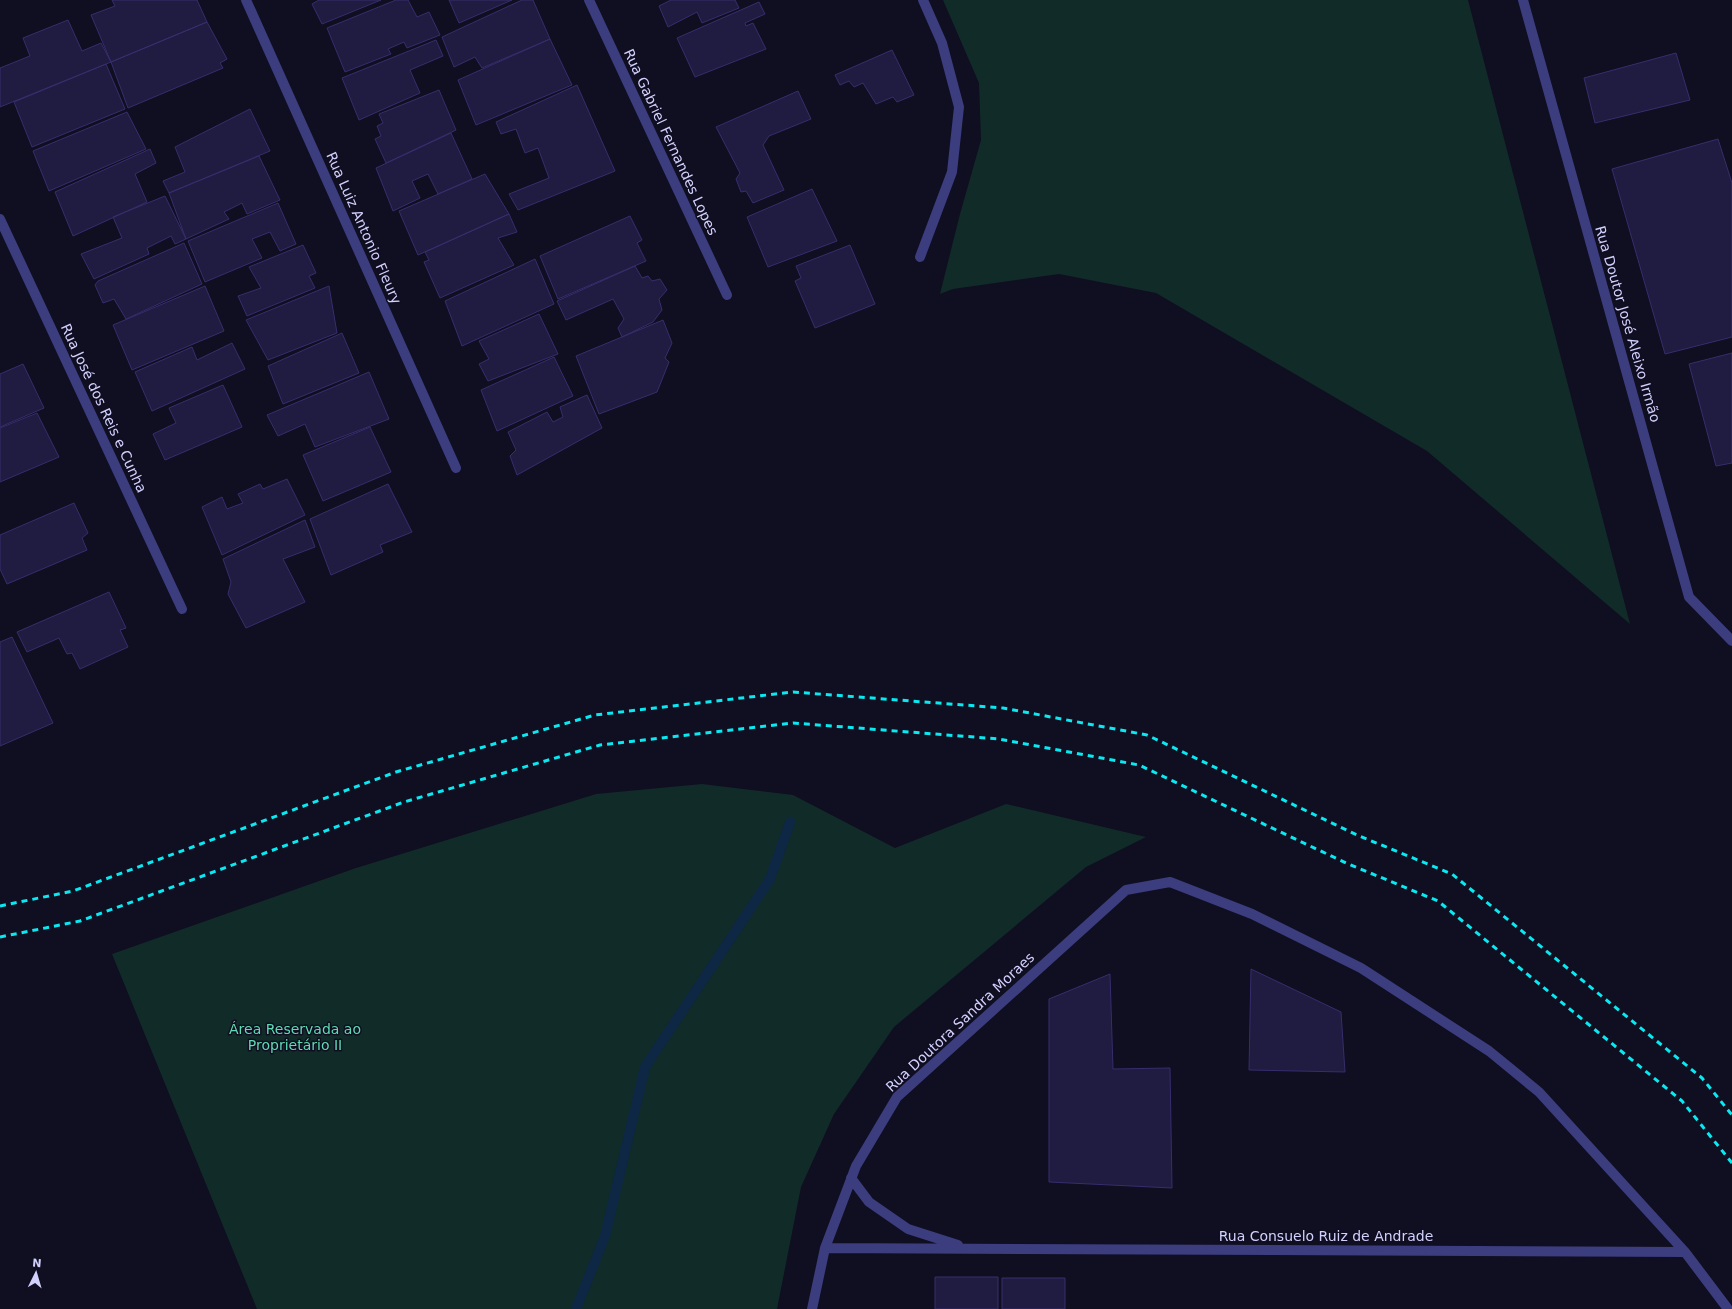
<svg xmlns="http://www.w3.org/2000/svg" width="1732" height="1309" font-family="'DejaVu Sans',sans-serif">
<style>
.green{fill:#112b28}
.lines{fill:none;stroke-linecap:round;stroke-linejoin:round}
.stream{stroke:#0e2745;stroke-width:10}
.building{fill:#201b41;stroke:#362e6d}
.minor{stroke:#3b3d7f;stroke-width:10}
.rail{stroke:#08e9f1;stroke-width:3;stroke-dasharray:6 5;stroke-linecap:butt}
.labels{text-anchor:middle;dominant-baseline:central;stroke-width:3;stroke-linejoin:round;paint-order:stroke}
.street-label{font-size:14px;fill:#d2d0fd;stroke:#100e21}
.park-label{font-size:14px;fill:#5fdbb3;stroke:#100e21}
</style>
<rect width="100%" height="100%" fill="#100e21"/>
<path class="green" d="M 943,0 L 1468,0 L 1630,624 L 1427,451 L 1156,293 L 1059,274 L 953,289 L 940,294 L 960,214 L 981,140 L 979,83 Z
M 702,784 L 793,795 L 895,848 L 1006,804 L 1146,837 L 1086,867 L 894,1027 L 834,1114 L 801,1187 L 777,1309 L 257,1309 L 112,954 L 356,868 L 596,794 Z"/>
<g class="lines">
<path class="stream" d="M 576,1309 L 605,1236 L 645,1067 L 770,879 L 790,822"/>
</g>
<path class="building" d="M 112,0 L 197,0 L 207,22 L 111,62 L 91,15 L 115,6 Z
M 319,0 L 381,0 L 322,24 L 312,4 Z
M 396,0 L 408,0 L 417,17 L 429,12 L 440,35 L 407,48 L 404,42 L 388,49 L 391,54 L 345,72 L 327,28 Z
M 449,0 L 512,0 L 459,23 Z
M 522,0 L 533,0 L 550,39 L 482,68 L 475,57 L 454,67 L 442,37 Z
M 671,0 L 735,0 L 739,8 L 702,23 L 697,12 L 668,27 L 659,6 Z
M 759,2 L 765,14 L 745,23 L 746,26 L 753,23 L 766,49 L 695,77 L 677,38 Z
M 68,20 L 82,51 L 101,43 L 111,62 L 0,107 L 0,68 L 30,56 L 23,38 Z
M 207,22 L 227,59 L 220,63 L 223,68 L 128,108 L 111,62 Z
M 550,39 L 572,85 L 476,125 L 458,80 Z
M 436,40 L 443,56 L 410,70 L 420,93 L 359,120 L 342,78 Z
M 892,50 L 914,95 L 897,102 L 893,97 L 876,104 L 863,83 L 854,87 L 849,81 L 840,85 L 835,75 Z
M 1676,53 L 1690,100 L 1595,123 L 1584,78 Z
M 106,64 L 125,109 L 32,147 L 14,102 Z
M 577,85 L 615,171 L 518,210 L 509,194 L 549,178 L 538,148 L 525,153 L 516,129 L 501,134 L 496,122 Z
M 439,90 L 456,130 L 386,163 L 375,139 L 381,136 L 377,126 L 383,123 L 379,114 Z
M 798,91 L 811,119 L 769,136 L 763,145 L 784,190 L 753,203 L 746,191 L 741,192 L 736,179 L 740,173 L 716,127 Z
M 250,109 L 270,151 L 169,193 L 163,181 L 185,172 L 175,147 Z
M 127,112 L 146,149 L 49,191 L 33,151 Z
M 451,133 L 472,179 L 438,194 L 428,174 L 412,181 L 420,198 L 393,211 L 376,168 Z
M 1718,139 L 1732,183 L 1732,337 L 1665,354 L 1612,169 Z
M 150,149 L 156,163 L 135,174 L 147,202 L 73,236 L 55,192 Z
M 259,156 L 280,200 L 247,214 L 242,203 L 224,212 L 229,219 L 186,239 L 169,193 Z
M 485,174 L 509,214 L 418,255 L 399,211 Z
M 812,189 L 837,241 L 768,267 L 747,217 Z
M 165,196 L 186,239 L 175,244 L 171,236 L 147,248 L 149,254 L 94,279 L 81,254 L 122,238 L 113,217 Z
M 278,203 L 296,244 L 280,251 L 270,232 L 252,239 L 262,258 L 205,282 L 188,241 Z
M 509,214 L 517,232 L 498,238 L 514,265 L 440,298 L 424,262 L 429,260 L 425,252 Z
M 630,216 L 642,240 L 637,243 L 646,261 L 558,299 L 540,256 Z
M 184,243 L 202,284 L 126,319 L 114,299 L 103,303 L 95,285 L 98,281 Z
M 303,245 L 316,273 L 309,276 L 315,288 L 247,316 L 238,296 L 261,288 L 249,267 Z
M 850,245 L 875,304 L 815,328 L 795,281 L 801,278 L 796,266 Z
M 535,259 L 554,304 L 462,346 L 445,301 Z
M 635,266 L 642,278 L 648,276 L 652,281 L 660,279 L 667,290 L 659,299 L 662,310 L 653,322 L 622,337 L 618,328 L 624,319 L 613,299 L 566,320 L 557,301 Z
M 205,286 L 224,331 L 132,370 L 113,325 Z
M 329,286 L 337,333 L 268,360 L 246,320 Z
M 539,314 L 558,354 L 488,381 L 479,364 L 489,359 L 479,341 Z
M 663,320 L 672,343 L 665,358 L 669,362 L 657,392 L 599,414 L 576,356 Z
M 342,333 L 359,373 L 283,404 L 268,366 Z
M 232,343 L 245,369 L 152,411 L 135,372 L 192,347 L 197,360 Z
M 1732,353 L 1732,463 L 1716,466 L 1689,364 Z
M 554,357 L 573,396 L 497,431 L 481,390 Z
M 23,364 L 44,408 L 0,427 L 0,374 Z
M 369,372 L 389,419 L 315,447 L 305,424 L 278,436 L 267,415 Z
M 223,385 L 242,427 L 165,460 L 153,434 L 176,423 L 169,408 Z
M 587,395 L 602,428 L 517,475 L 510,456 L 516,450 L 508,432 L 547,412 L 553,422 L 563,417 L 560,407 Z
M 37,413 L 59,457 L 0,482 L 0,428 Z
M 370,427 L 391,472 L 323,501 L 303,455 Z
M 287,479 L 305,515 L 222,555 L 202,507 L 222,497 L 227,509 L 243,503 L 238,494 L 260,484 L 263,489 Z
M 388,484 L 412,532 L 380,545 L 383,552 L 331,575 L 310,519 Z
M 74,503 L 88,533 L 82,538 L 87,550 L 7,584 L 0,569 L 0,535 Z
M 305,520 L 315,547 L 283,559 L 305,602 L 246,628 L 228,594 L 231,582 L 223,559 Z
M 109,592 L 126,628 L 120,630 L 128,647 L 80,669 L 72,653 L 67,654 L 59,638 L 27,652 L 17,632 Z
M 12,637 L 53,723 L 0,746 L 0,642 Z
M 1251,969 L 1341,1012 L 1345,1072 L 1249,1070 Z
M 1110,974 L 1113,1069 L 1170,1068 L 1172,1188 L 1049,1182 L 1049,999 Z
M 935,1277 L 998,1277 L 998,1309 L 935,1309 Z
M 1002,1278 L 1065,1278 L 1065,1309 L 1002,1309 Z"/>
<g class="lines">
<path class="minor" d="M 246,0 L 456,468
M 589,0 L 727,295
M 1523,0 L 1689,597 L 1732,641
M 0,219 L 182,609
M 920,257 L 952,172 L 959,107 L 942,43 L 923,0
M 851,1178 L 869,1202 L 908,1229 L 958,1245
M 825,1248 L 1685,1252
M 812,1309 L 825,1248 L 856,1166 L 897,1097 L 1126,890 L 1170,882 L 1252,914 L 1361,968 L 1489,1051 L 1539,1092 L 1685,1252 L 1728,1309"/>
<path class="rail" d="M 0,906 L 73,891 L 396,772 L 595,715 L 793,692 L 1003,708 L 1147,735 L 1357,835 L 1452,874 L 1702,1078 L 1732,1115
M 0,937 L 80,921 L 404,802 L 600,745 L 793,723 L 999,739 L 1139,765 L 1346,863 L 1438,901 L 1682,1101 L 1732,1163"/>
</g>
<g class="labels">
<g class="street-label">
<text transform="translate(671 142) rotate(65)">Rua Gabriel Fernandes Lopes</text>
<text transform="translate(364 228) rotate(66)">Rua Luiz Antonio Fleury</text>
<text transform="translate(1628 324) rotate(74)">Rua Doutor José Aleixo Irmão</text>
<text transform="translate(104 408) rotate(65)">Rua José dos Reis e Cunha</text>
<text transform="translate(960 1022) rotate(-43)">Rua Doutora Sandra Moraes</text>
<text x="1326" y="1236">Rua Consuelo Ruiz de Andrade</text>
</g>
<g class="park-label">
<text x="295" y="1029">Área Reservada ao<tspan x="295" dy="16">Proprietário II</tspan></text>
</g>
</g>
<g transform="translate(36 1273) rotate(5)" stroke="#100e21" stroke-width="3" paint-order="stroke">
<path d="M0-3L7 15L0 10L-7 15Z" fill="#d2d0fd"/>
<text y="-6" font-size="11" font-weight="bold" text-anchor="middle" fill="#d2d0fd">N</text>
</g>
</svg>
